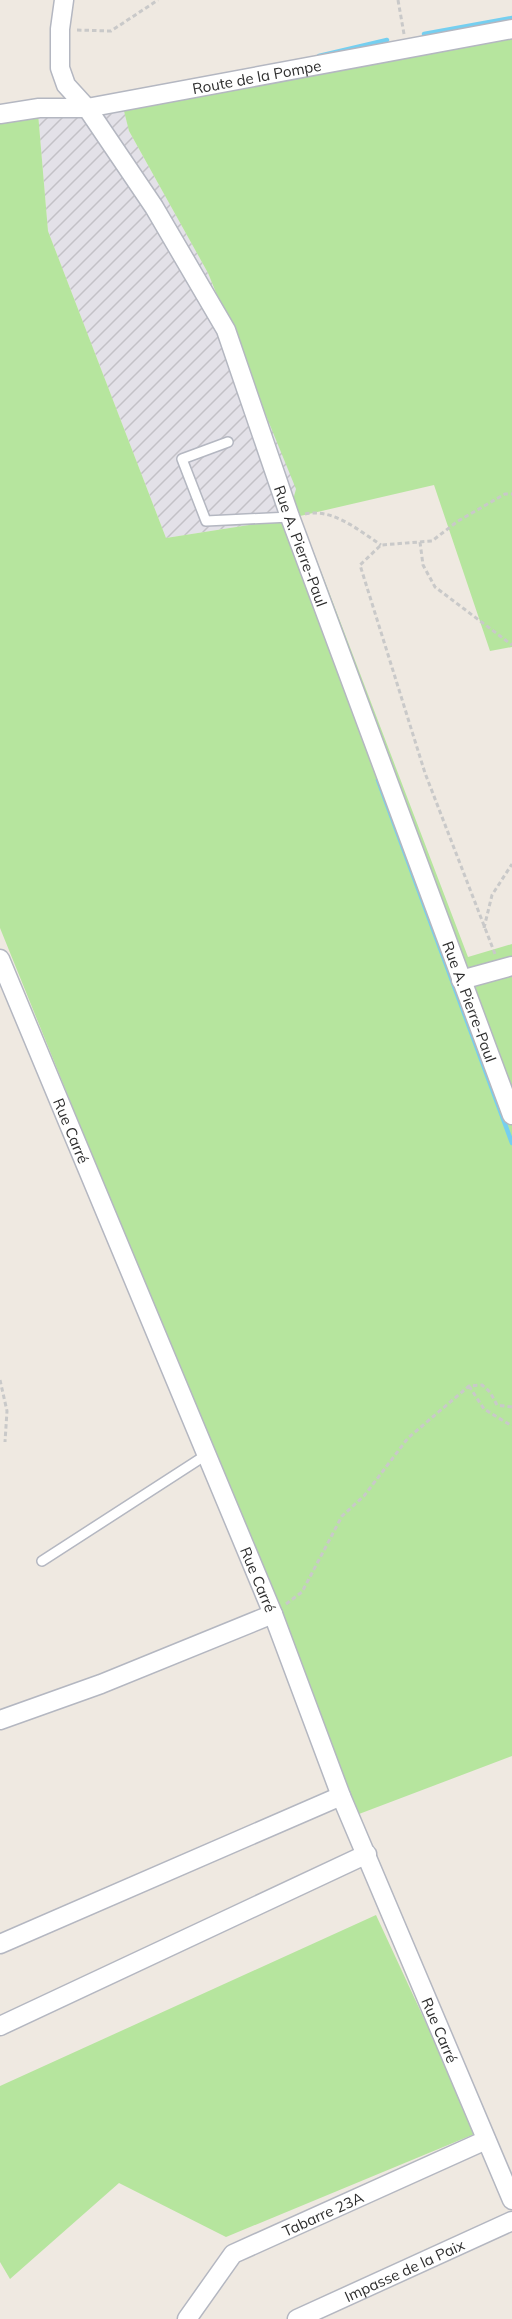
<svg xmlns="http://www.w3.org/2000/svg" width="512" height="2319" font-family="Mulish,sans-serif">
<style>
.industrial{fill:url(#industrial-furrows)}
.grass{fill:#b6e59e}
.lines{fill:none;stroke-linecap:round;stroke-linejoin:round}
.stream{stroke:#75cff0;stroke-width:4.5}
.service-casing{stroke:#b4b7c1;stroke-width:12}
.minor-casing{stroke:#b4b7c1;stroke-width:21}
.path{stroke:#c9c9c9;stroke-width:3;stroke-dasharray:4.5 3;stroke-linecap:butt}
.service{stroke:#fff;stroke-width:9}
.minor{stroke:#fff;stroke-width:18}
.labels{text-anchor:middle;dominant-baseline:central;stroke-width:5;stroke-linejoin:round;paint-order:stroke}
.street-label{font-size:15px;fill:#2e2e2e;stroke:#fff}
</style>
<defs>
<pattern id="industrial-furrows" width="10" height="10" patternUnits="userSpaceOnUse" patternTransform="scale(1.5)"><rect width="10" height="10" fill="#e3e1e8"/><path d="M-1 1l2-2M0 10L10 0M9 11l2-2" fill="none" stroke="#c3c1c7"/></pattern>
</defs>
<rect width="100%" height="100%" fill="#efe9e1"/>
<path class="industrial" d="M 121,99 L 129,131 L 208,273 L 297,489 L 291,507 L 249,525 L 166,538 L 48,231 L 38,113 Z"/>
<path class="grass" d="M 512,17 L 512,647 L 490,651 L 434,485 L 300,516 L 468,957 L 512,944 L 512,1756 L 359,1814 L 0,928 L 0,118 L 38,113 L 48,231 L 166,538 L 249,525 L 291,507 L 296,489 L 208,273 L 129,131 L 121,99 Z
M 376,1915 L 477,2133 L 226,2237 L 119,2183 L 10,2279 L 0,2262 L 0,2086 Z"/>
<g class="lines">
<path class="stream" d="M 424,34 L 512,18
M 319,56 L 387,40
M 378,780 L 512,1143"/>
<defs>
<path id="service" d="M 228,442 L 182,459 L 206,521 L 290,517
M 42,1561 L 206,1455"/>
<g id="minor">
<path id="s1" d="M 64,0 L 60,29 L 60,68 L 66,85 L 87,108 L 154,207 L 226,330 L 290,517 L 512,1115"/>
<path id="s2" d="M 0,114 L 39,108 L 87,108 L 512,29"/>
<path id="s3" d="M 0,959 L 273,1614 L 341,1796 L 512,2200"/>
<path d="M 461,980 L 512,966"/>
<path d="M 0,1720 L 101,1684 L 273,1614"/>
<path d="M 0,1944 L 341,1796"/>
<path d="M 0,2026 L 367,1854"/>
<path id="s4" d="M 187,2319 L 233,2254 L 486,2140"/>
<path id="s5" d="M 297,2319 L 512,2221"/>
</g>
</defs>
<use href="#service" class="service-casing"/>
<use href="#minor" class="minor-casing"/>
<path class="path" d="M 398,0 L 404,34
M 77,30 L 111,31 L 158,0
M 305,514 C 333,508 358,530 381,545
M 420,542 L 423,565 L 435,587 L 512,645
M 484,928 L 492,895 L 512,864
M 495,954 L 425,773 L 360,565 L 381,545 L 432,541 L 458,521 L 505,494 L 512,494
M 0,1380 L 7,1411 L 5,1442
M 469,1386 L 484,1409 L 512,1426
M 286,1604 L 302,1592 L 342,1516 L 364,1496 L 408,1438 L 469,1386 L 482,1385 L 490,1392 L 497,1405 L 512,1407"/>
<use href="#service" class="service"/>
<use href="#minor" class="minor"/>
</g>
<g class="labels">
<g class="street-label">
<text stroke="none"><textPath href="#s2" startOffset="260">Route de la Pompe</textPath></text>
<text stroke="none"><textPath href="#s1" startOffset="608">Rue A. Pierre-Paul</textPath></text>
<text stroke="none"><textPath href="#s1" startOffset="1094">Rue A. Pierre-Paul</textPath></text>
<text stroke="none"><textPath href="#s3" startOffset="186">Rue Carré</textPath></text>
<text stroke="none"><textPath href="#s3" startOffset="672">Rue Carré</textPath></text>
<text stroke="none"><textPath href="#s3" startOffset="1158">Rue Carré</textPath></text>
<text stroke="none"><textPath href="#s4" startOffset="178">Tabarre 23A</textPath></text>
<text stroke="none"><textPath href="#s5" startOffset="118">Impasse de la Paix</textPath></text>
</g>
</g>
</svg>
